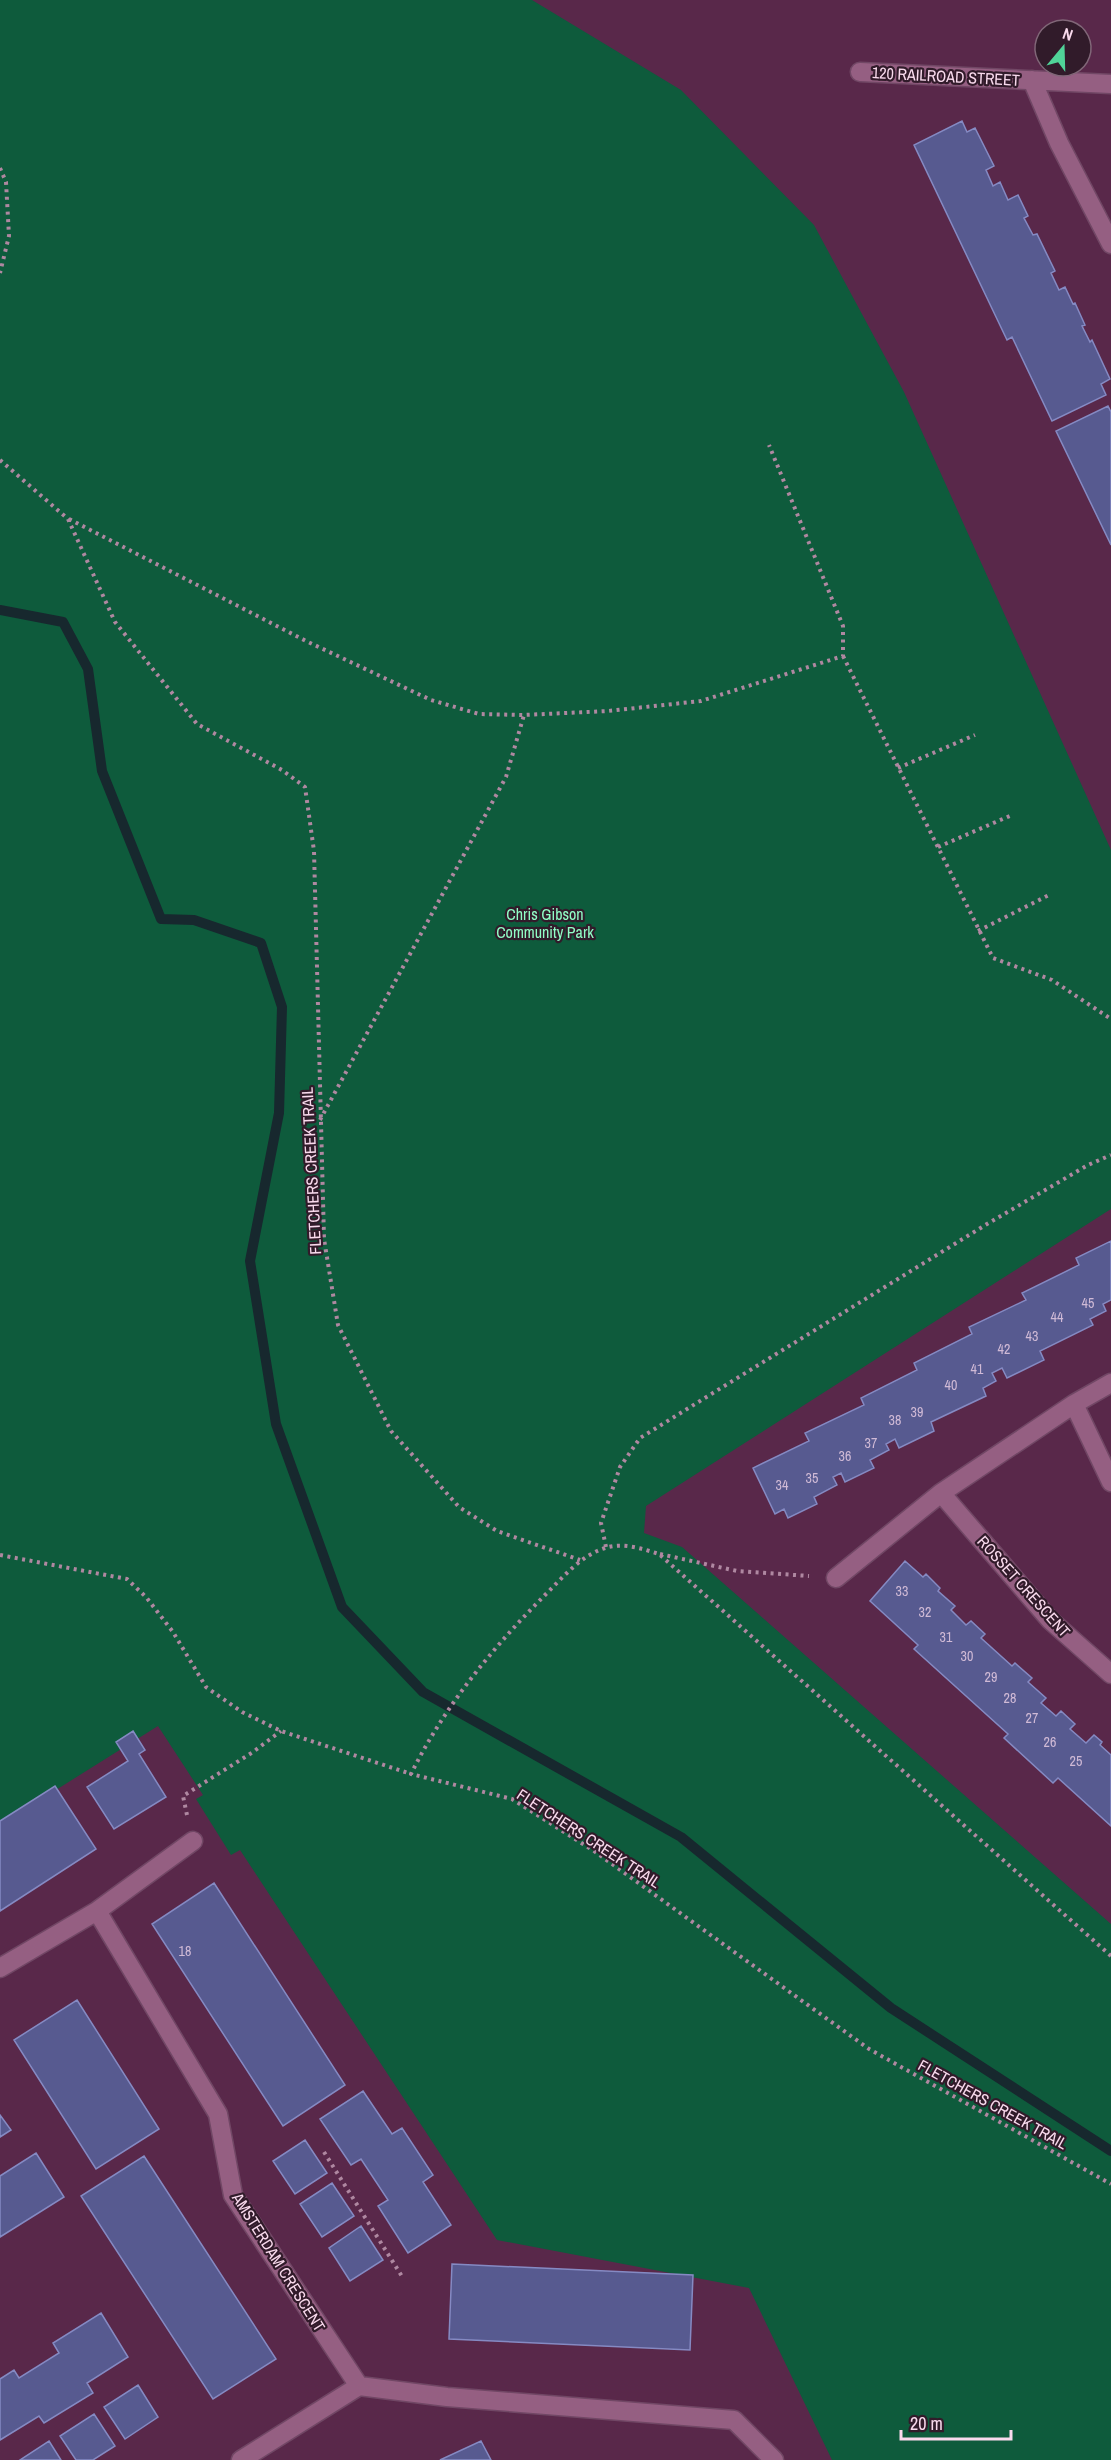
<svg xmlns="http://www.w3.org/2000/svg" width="1111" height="2460" font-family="'Archivo Narrow',sans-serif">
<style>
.green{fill:#0e5b3c}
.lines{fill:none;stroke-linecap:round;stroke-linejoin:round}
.stream{stroke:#17282e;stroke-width:10}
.building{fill:#575a90;stroke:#858ac3;stroke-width:1.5}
.lane-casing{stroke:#714765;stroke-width:21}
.path{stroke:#af88a1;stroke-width:4;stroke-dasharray:3 4.5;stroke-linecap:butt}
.lane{stroke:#955f82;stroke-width:18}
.labels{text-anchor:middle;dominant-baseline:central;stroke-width:4.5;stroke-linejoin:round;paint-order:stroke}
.number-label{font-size:14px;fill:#d0bad6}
.street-label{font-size:16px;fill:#f9daed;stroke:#311b2a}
.park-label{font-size:16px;fill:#90fdc6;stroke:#311b2a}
</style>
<rect width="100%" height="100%" fill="#59284a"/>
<path class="green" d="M 0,0 L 532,0 L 681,90 L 814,225 L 904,392 L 1111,850 L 1111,1209 L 646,1506 L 644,1533 L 682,1547 L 1111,1924 L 1111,2460 L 832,2460 L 749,2288 L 497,2240 L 240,1850 L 231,1855 L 196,1799 L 203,1795 L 158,1726 L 0,1825 Z"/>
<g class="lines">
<path class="stream" d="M 0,610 L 63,622 L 88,669 L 102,771 L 161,919 L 194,920 L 261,943 L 282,1007 L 279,1113 L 250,1261 L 276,1424 L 342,1607 L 423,1692 L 681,1837 L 891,2008 L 1111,2151"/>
</g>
<path class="building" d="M 962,121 L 967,132 L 975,128 L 994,166 L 986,170 L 993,186 L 1000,182 L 1008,200 L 1018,195 L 1028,216 L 1024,218 L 1033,235 L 1037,234 L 1055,271 L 1051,273 L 1059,290 L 1065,287 L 1073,304 L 1075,303 L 1085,325 L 1082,326 L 1090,342 L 1092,340 L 1110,379 L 1101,384 L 1106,395 L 1052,421 L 1012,337 L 1007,340 L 914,145 Z
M 1108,406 L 1111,412 L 1111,545 L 1056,431 Z
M 1111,1241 L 1111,1300 L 1103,1304 L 1106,1311 L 1090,1319 L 1093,1325 L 1040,1351 L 1044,1360 L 1007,1378 L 1002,1368 L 992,1373 L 996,1381 L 983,1388 L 986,1396 L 931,1422 L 934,1431 L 899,1448 L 895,1439 L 886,1444 L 889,1450 L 870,1460 L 874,1468 L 845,1482 L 841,1473 L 833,1477 L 837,1485 L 814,1497 L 817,1504 L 788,1518 L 784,1509 L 775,1514 L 753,1468 L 809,1441 L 805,1433 L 864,1405 L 861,1398 L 917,1370 L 914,1363 L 972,1334 L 969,1327 L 1026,1300 L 1022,1293 L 1079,1265 L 1076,1258 Z
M 905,1561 L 923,1577 L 926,1574 L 940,1588 L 938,1591 L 955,1606 L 951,1610 L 966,1625 L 971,1621 L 985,1634 L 981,1638 L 1012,1666 L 1015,1663 L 1032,1678 L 1028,1682 L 1046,1698 L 1041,1703 L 1056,1716 L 1061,1711 L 1075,1724 L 1070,1729 L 1086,1743 L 1094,1735 L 1102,1742 L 1100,1745 L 1111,1755 L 1111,1826 L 1058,1778 L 1053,1783 L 1004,1738 L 1008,1734 L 914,1649 L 918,1645 L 870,1601 Z
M 133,1731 L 145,1750 L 139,1754 L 166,1797 L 114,1829 L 87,1787 L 128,1761 L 116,1742 Z
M 55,1786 L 96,1849 L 0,1911 L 0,1821 Z
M 214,1883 L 345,2085 L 283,2126 L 152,1924 Z
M 77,2000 L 159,2129 L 96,2169 L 14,2040 Z
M 363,2091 L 392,2134 L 402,2128 L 433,2175 L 423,2182 L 451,2225 L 408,2253 L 378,2206 L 388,2200 L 361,2159 L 351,2165 L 320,2119 Z
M 0,2115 L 11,2130 L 0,2137 Z
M 305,2140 L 327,2173 L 295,2194 L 273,2161 Z
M 36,2153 L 64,2197 L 0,2237 L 0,2176 Z
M 144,2156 L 276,2359 L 213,2399 L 81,2196 Z
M 332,2183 L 354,2216 L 322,2237 L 300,2204 Z
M 361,2226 L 383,2260 L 350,2281 L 329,2248 Z
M 452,2264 L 693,2275 L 690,2350 L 449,2339 Z
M 101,2313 L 128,2357 L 87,2383 L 93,2393 L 44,2423 L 39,2416 L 0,2440 L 0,2379 L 14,2370 L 19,2378 L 59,2353 L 53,2343 Z
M 138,2385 L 158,2417 L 125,2439 L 104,2407 Z
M 94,2414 L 115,2446 L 93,2460 L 76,2460 L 60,2436 Z
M 49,2441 L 61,2460 L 20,2460 Z
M 481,2441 L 491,2460 L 440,2460 Z"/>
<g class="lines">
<defs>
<path id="lane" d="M 860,72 L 1111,84
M 1032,80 L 1059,143 L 1111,244
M 1074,1404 L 1111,1482
M 941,1493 L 1050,1620 L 1111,1674
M 836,1578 L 941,1493 L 1074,1404 L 1111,1383
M 97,1911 L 218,2114 L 233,2195 L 359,2386 L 447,2397 L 734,2420 L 774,2460
M 0,1968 L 97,1911 L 193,1841
M 241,2460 L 359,2386"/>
</defs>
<use href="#lane" class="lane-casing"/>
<path class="path" d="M 0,168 L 6,182 L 9,236 L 0,273
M 0,460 L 68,519 L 115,622 L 197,724 L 282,770 L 305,787 L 314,851 L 324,1239 L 338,1325 L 391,1431 L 459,1507 L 497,1531 L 580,1560
M 69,519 L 306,641 L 431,700 L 479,714 L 524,715 L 608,711 L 701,701 L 843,656 L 843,626 L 769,445
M 843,656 L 993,958 L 1052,980 L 1111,1019
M 898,768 L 975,735
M 938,847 L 1012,815
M 978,931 L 1049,895
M 320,1120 L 506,777 L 524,715
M 606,1547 L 601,1523 L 620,1467 L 640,1438 L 987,1224 L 1088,1165 L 1111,1155
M 660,1554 L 737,1571 L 809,1576
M 0,1555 L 127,1579 L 146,1597 L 173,1632 L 206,1687 L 242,1712 L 281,1731 L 411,1774
M 187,1815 L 183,1796 L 253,1752 L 281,1731
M 1111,1956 L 659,1554 C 643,1549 623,1542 605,1548 C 582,1555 565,1575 548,1592 C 494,1646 445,1705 411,1774 L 512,1799 L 594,1851 L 869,2049 L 1111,2184
M 324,2152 L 403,2278"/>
<use href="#lane" class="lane"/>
</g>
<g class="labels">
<g class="number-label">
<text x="1088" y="1303">45</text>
<text x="1057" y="1317">44</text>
<text x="1032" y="1336">43</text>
<text x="1004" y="1349">42</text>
<text x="977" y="1369">41</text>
<text x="951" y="1385">40</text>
<text x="917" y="1412">39</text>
<text x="895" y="1420">38</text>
<text x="871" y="1443">37</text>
<text x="845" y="1456">36</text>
<text x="812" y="1478">35</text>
<text x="782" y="1485">34</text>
<text x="902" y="1591">33</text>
<text x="925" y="1612">32</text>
<text x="946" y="1637">31</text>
<text x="967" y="1656">30</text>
<text x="991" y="1677">29</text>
<text x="1010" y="1698">28</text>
<text x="1032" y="1718">27</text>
<text x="1050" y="1742">26</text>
<text x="1076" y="1761">25</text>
<text x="185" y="1951">18</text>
</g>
<g class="street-label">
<text transform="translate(946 76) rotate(3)">120 RAILROAD STREET</text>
<text transform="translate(311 1171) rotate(-93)">FLETCHERS CREEK TRAIL</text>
<text transform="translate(1024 1586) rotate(48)">ROSSET CRESCENT</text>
<text transform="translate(589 1838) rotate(33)">FLETCHERS CREEK TRAIL</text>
<text transform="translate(993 2104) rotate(29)">FLETCHERS CREEK TRAIL</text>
<text transform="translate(279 2262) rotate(58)">AMSTERDAM CRESCENT</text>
</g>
<g class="park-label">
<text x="545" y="914">Chris Gibson<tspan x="545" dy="18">Community Park</tspan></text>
</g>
</g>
<g transform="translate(1063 48) rotate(19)"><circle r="28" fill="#311b2a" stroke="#816778" stroke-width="1.5"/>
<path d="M0-4.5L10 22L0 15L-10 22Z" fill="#50d398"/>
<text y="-9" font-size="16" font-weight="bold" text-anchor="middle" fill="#f9daed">N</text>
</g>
<path d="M901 2430v9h110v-9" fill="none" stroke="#f9daed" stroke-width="3"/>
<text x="910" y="2430" font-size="18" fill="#f9daed" stroke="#311b2a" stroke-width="4.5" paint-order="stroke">20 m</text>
</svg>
